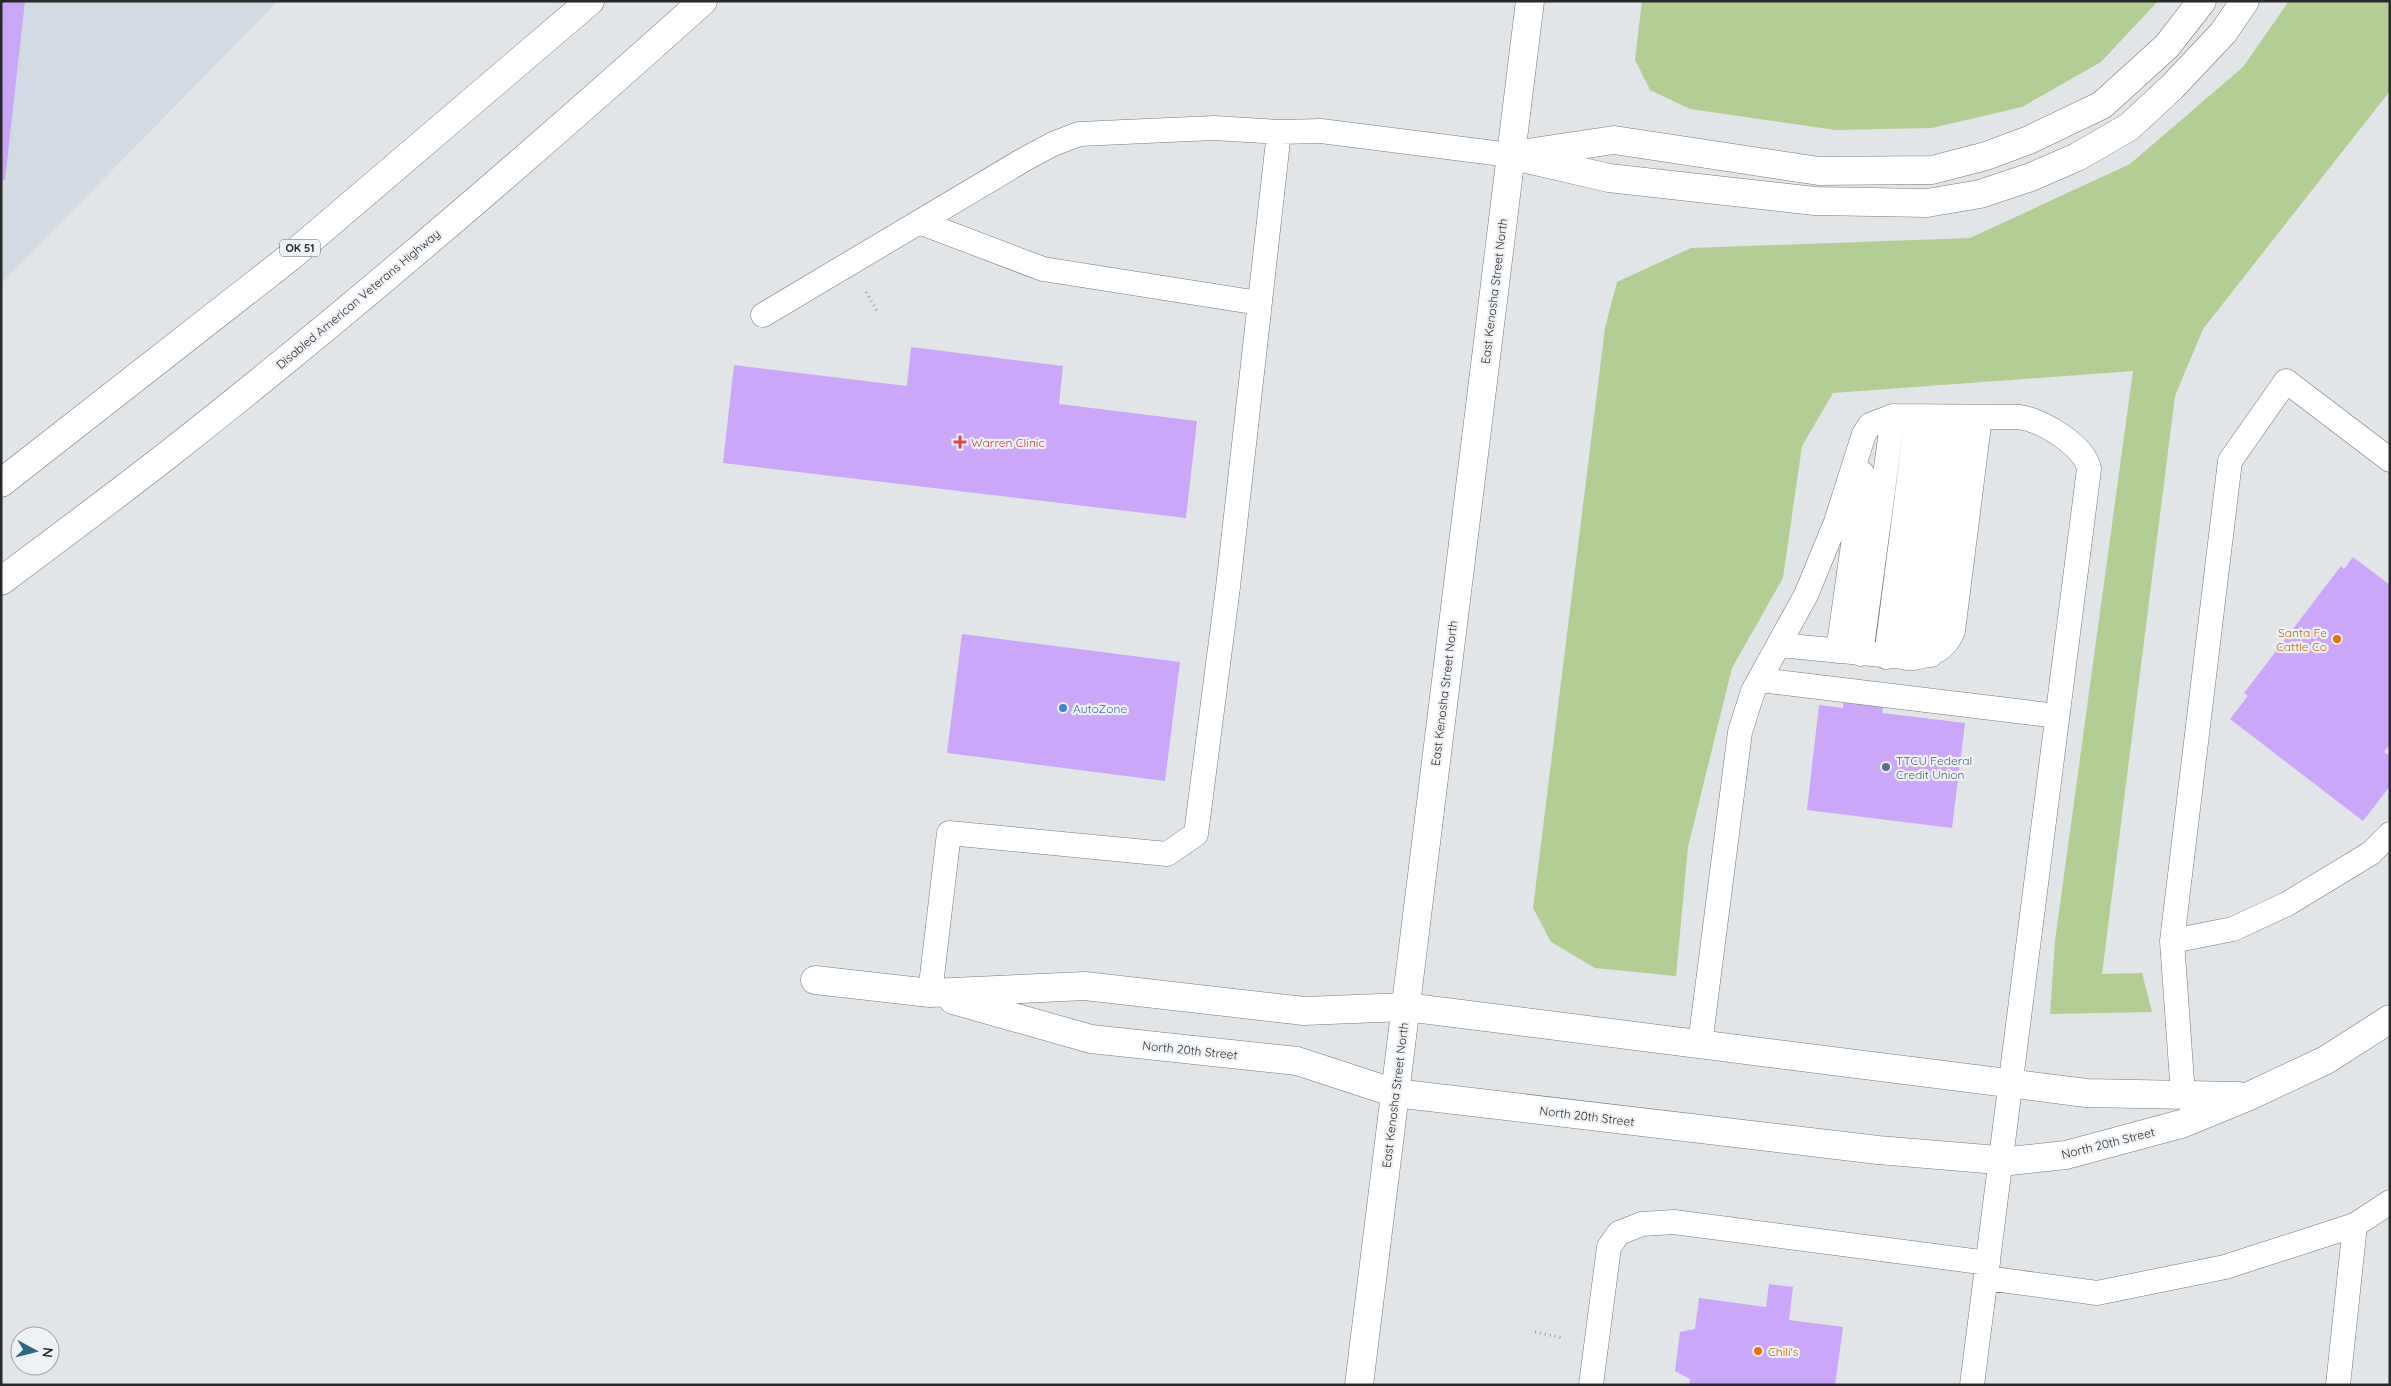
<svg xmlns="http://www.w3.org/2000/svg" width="2391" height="1386" font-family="Quicksand,sans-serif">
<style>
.built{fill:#d2dae3}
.green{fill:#b2ce92}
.building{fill:#cba6f9}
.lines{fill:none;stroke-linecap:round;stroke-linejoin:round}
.service-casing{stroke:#747779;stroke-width:25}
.minor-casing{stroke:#747779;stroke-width:29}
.tertiary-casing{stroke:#747779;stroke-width:29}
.primary-casing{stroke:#747779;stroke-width:29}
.motorway-casing{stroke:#747779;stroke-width:29}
.path{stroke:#989b9c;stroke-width:3;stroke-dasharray:1 4;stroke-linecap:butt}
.service{stroke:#fff;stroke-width:24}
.minor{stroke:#fff;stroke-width:28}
.tertiary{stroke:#fff;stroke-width:28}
.primary{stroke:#fff;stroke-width:28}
.motorway{stroke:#fff;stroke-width:28}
.health-dot{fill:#e0444e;stroke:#eff2f5;stroke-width:2}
.food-dot{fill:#e8710a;stroke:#eff2f5;stroke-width:2}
.shop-dot{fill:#3f7fe0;stroke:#eff2f5;stroke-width:2}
.service-dot{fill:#5c6f8a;stroke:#eff2f5;stroke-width:2}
.labels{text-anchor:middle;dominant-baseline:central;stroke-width:4.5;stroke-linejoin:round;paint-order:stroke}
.shield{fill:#eff2f5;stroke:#646567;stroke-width:1}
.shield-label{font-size:11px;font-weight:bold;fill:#28292a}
.street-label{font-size:12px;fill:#28292a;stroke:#eff2f5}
.health-label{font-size:12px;fill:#be3a42;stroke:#eff2f5;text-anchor:start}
.food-label{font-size:12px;fill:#c56008;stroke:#eff2f5;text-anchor:end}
.shop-label{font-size:12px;fill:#366cbe;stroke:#eff2f5;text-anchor:start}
.service-label{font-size:12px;fill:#4e5e75;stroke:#eff2f5;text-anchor:start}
</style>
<rect width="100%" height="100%" fill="#e1e5e7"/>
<path class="built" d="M 1,1 L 278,1 L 1,284 Z"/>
<path class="green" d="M 1642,1 L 2158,1 L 2101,62 L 2022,107 L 1932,128 L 1836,130 L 1690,109 L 1650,90 L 1635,60 Z
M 2289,1 L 2390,1 L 2390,91 L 2203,329 L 2175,396 L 2102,974 L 2142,973 L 2152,1012 L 2050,1014 L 2055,941 L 2133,371 L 1833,393 L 1802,446 L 1783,578 L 1732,668 L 1688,847 L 1676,976 L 1595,968 L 1551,942 L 1533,908 L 1605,328 L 1617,282 L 1691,248 L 1970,238 L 2130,164 L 2243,67 Z"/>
<path class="building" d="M 1,1 L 25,1 L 5,180 L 1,179 Z
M 911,347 L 1063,366 L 1059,404 L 1197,421 L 1186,518 L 723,463 L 734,365 L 907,386 Z
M 2353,557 L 2390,585 L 2390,744 L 2384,752 L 2390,756 L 2390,786 L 2363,821 L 2230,719 L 2248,696 L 2244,693 L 2341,566 L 2344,569 Z
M 962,634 L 1180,662 L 1165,781 L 947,753 Z
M 1844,696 L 1884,701 L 1882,713 L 1965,723 L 1952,828 L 1807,810 L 1819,705 L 1843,708 Z
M 1769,1284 L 1793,1287 L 1789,1320 L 1843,1327 L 1835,1385 L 1689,1385 L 1690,1379 L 1675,1371 L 1680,1332 L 1695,1329 L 1699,1298 L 1766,1307 Z"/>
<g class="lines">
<defs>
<path id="service" d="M 919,222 L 1043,269 L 1259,303
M 763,315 L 1025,159 L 1053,144 L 1079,134 L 1214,128 L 1279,132 L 1321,131 L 1510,155
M 1779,645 L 1914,658 C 1933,654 1945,650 1953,631 L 1980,417
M 1838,651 L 1863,474
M 1861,654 L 1893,416
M 1931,655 L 1960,417
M 1886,657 L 1917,417
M 1907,658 L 1940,418
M 1760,680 L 2057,716
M 2172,941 L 2233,929 L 2287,904 L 2371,853 L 2390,834
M 930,993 L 949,833 L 1167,854 L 1196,834 L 1228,587 L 1279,132
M 1700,1044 L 1740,732 L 1753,691 L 1806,595 L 1836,522 L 1864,434 L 1870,425 L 1893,416 L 2019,417 C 2042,420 2085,446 2089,469 L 1972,1385
M 2183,1095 L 2172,941 L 2230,461 L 2286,381 L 2390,460
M 1986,1278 L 2097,1293 L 2225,1267 L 2355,1225
M 1591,1385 L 1609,1247 L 1619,1233 L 1642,1224 L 1674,1222 L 1988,1263
M 2338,1385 L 2355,1225 L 2390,1202"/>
<path id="minor" d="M 815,980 L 930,993 L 1085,986 L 1304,1011 L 1406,1007
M 953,1000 L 1091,1039 L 1297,1061 L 1395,1093"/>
<path id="tertiary" d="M 1406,1007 L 2086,1093 L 2238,1096
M 1395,1093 L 1878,1150 L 2010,1161 L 2066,1155 L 2181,1124 L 2247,1097 L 2326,1060 L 2390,1019"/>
<path id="primary" d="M 1359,1385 L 1530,1"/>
<path id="motorway" d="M 1527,153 L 1614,140 L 1819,171 L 1932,170 L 1986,156 L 2029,140 L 2102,105 L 2167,46 L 2202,1
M 1510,155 L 1609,178 L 1815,201 L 1927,203 L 1980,194 L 2031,177 L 2077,157 L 2129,127 L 2172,87 L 2223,33 L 2245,1
M 1,483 L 290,257 L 590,1
M 1,581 C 56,540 111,499 165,457 C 350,312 528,158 703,1"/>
</defs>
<use href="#service" class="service-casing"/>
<use href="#minor" class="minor-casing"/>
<use href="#tertiary" class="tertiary-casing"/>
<use href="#primary" class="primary-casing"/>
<use href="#motorway" class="motorway-casing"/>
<path class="path" d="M 866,292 L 877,311
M 1535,1332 L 1563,1338"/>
<use href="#service" class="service"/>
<use href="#minor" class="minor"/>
<use href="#tertiary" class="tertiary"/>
<use href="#primary" class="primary"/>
<use href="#motorway" class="motorway"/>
</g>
<path class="health-dot" d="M957.5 434.5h5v5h5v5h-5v5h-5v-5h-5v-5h5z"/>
<g class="food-dot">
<circle cx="2337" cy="639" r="5"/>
<circle cx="1758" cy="1351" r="5"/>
</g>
<circle class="shop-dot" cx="1063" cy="708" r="5"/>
<circle class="service-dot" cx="1886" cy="767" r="5"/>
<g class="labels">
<rect class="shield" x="280" y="239.5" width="40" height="17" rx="4"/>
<g class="shield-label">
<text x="300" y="248">OK 51</text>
</g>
<g class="street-label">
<text transform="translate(1494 291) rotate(-83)">East Kenosha Street North</text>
<text transform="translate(358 299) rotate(-40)">Disabled American Veterans Highway</text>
<text transform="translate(1444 693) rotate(-83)">East Kenosha Street North</text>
<text transform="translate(1190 1050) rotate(6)">North 20th Street</text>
<text transform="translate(1395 1095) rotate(-83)">East Kenosha Street North</text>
<text transform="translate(1587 1116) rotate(7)">North 20th Street</text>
<text transform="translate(2108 1143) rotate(-14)">North 20th Street</text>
</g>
<g class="health-label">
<text x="971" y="442">Warren Clinic</text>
</g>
<g class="food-label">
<text x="2327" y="632">Santa Fe<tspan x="2327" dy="14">Cattle Co</tspan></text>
<text x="1768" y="1351" text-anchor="start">Chili's</text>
</g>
<g class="shop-label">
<text x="1073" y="708">AutoZone</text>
</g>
<g class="service-label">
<text x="1896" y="760">TTCU Federal<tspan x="1896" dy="14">Credit Union</tspan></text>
</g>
</g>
<rect width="2391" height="1386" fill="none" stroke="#28292a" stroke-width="5"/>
<g transform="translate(35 1351) rotate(97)"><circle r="24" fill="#eff2f5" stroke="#9fa2a4"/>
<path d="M0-4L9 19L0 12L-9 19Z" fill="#2a697e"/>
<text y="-8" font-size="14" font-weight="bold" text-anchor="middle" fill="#28292a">N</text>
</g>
</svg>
